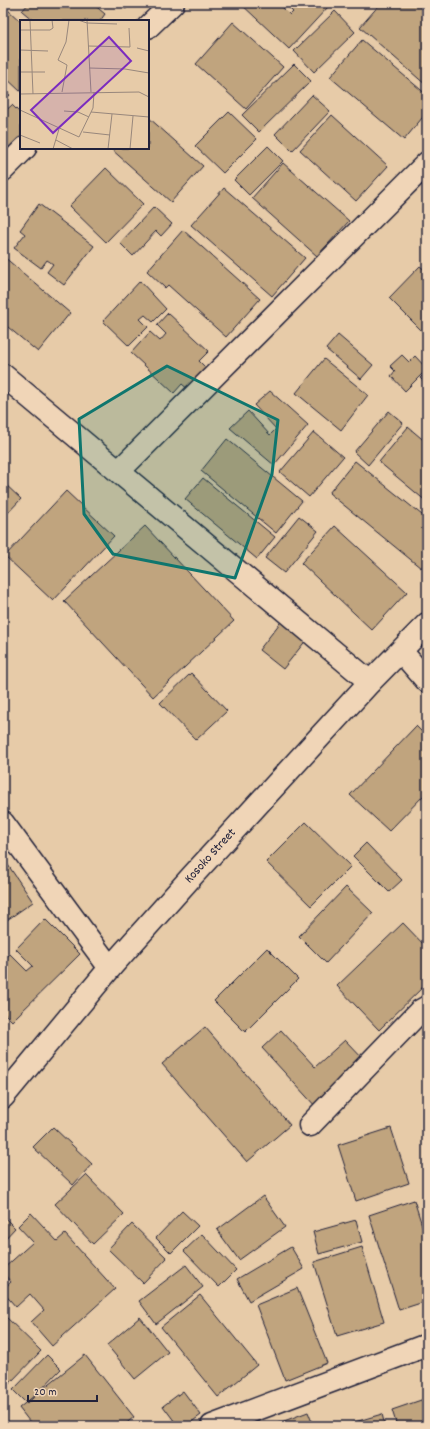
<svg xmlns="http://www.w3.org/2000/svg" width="430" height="1429" font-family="Dekko,sans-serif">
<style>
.building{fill:#c0a47e;stroke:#22223b}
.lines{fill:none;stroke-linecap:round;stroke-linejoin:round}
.minor-casing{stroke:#22223b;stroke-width:25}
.minor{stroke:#f0d5b7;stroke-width:22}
.marked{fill:#0f766e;fill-opacity:0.2;stroke:#0f766e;stroke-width:3;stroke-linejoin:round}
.labels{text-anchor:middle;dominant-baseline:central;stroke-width:3;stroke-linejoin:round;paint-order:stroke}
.street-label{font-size:13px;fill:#22223b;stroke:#f0d5b7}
.inset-road{fill:none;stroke:#98877c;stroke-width:1}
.view{fill:#7b2cbf;fill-opacity:0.15;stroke:#7b2cbf;stroke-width:2}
.inset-edge{fill:none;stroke:#22223b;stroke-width:2}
</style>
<rect width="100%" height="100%" fill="#e7cba8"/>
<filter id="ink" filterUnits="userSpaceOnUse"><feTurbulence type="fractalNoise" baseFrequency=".025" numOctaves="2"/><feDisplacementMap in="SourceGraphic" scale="8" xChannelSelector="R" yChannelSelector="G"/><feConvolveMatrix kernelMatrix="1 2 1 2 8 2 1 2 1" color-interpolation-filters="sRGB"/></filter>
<g filter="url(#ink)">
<path class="building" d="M 29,3 L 92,3 L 105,14 L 100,21 L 34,21 L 22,11 Z
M 118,3 L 131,3 L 126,9 Z
M 240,3 L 282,3 L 280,5 L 290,15 L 293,12 L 284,3 L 323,3 L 328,7 L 289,49 Z
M 381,3 L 427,3 L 427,86 L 360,27 Z
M 7,9 L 21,22 L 21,92 L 3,75 L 3,13 Z
M 335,11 L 355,32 L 314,72 L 294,51 Z
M 233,22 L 283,67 L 246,109 L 196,64 Z
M 362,40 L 427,95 L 427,112 L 404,140 L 330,77 Z
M 294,64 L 311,81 L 259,132 L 242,115 Z
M 3,89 L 10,95 L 3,102 Z
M 312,95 L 330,111 L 292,151 L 275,134 Z
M 12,105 L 21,114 L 21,139 L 3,155 L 3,133 L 5,131 L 3,129 L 3,113 Z
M 229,112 L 257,139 L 223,173 L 195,146 Z
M 332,115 L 388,166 L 356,201 L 300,150 Z
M 148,117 L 203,166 L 171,202 L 110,148 L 148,148 Z
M 268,146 L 283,161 L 249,195 L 234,180 Z
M 283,163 L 349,221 L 317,256 L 252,198 Z
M 106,168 L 143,204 L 106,242 L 69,206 Z
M 224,188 L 305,258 L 272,296 L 191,225 Z
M 39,204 L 94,246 L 64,285 L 47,272 L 53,264 L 47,260 L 41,268 L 14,248 L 25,234 L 20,230 Z
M 154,207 L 172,224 L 161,236 L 156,231 L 133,256 L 120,243 Z
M 183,230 L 260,299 L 226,337 L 168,285 L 165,288 L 147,271 Z
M 3,256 L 70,313 L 38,352 L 3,323 Z
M 420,266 L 427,272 L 427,336 L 389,298 Z
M 140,281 L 166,309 L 153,322 L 145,315 L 140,319 L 148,327 L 129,346 L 103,321 Z
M 168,313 L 209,351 L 199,361 L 209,371 L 190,391 L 182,384 L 174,393 L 131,353 L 150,332 L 160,341 L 166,334 L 157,325 Z
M 338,335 L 373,365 L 361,379 L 326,349 Z
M 402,355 L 409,362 L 415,356 L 427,369 L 405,391 L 391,376 L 395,371 L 390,366 Z
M 324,359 L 368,395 L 341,430 L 296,393 Z
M 427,371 L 427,385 L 420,378 Z
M 270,391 L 308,425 L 274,465 L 230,428 L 248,411 L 270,435 L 276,429 L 254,405 Z
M 389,411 L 403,423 L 368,465 L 354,452 Z
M 408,427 L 427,443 L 427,502 L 379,462 Z
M 314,432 L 343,457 L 309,497 L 280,472 Z
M 227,439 L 302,501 L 276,533 L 201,471 Z
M 355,461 L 427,519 L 427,561 L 421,568 L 329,493 Z
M 203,478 L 275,537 L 257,559 L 185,499 Z
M 3,482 L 21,499 L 3,518 Z
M 66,491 L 114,536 L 53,601 L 5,556 Z
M 299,516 L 318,531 L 284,573 L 265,558 Z
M 145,526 L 234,621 L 153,697 L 64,601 Z
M 335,526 L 407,592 L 372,630 L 301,563 Z
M 283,619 L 307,639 L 283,669 L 259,650 Z
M 191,673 L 227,711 L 196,740 L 160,703 Z
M 416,726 L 427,737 L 427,792 L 389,831 L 350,795 Z
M 306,822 L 351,866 L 311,906 L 266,862 Z
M 366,843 L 402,880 L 389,892 L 353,856 Z
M 4,859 L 33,902 L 7,920 L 3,914 L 3,860 Z
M 346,887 L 373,913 L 326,963 L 299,936 Z
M 45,919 L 80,954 L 12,1021 L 3,1012 L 3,971 L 7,967 L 3,963 L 3,961 L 10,954 L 27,971 L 33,966 L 16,949 Z
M 403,923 L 427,948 L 427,983 L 379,1030 L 337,986 Z
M 267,948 L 298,979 L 245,1032 L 214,1001 Z
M 205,1027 L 290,1125 L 247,1162 L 162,1064 Z
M 281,1030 L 315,1067 L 345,1040 L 367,1063 L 317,1108 L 262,1048 Z
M 53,1127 L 92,1164 L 73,1185 L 33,1147 Z
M 391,1128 L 409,1183 L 356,1201 L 338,1145 Z
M 86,1175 L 124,1214 L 93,1244 L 55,1204 Z
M 263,1196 L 285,1227 L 239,1260 L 217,1230 Z
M 414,1200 L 427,1241 L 427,1301 L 399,1310 L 369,1215 Z
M 182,1211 L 198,1226 L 171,1253 L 156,1238 Z
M 31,1213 L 57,1241 L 65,1234 L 115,1289 L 52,1346 L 31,1322 L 44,1310 L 30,1294 L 16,1307 L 3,1292 L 3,1289 L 11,1282 L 3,1273 L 3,1269 L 33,1242 L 18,1226 Z
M 3,1216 L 15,1228 L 3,1241 Z
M 356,1220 L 362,1242 L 319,1254 L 313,1232 Z
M 132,1224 L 167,1258 L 143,1283 L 108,1249 Z
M 202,1234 L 236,1270 L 219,1287 L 184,1251 Z
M 291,1247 L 304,1269 L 249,1301 L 237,1279 Z
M 362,1247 L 384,1322 L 337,1336 L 314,1262 Z
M 186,1265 L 203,1287 L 156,1324 L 139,1301 Z
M 297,1288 L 327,1363 L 285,1380 L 256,1305 Z
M 200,1295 L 257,1365 L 218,1397 L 161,1327 Z
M 5,1316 L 41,1351 L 9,1384 L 3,1379 L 3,1318 Z
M 140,1317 L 168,1352 L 135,1379 L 107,1345 Z
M 47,1355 L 61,1369 L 27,1404 L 13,1390 Z
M 85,1355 L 134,1417 L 123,1426 L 33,1426 L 19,1408 Z
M 183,1391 L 201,1415 L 186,1426 L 178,1426 L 163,1406 Z
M 427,1398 L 427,1426 L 397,1426 L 392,1410 Z
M 308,1412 L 312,1422 L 302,1426 L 277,1426 L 276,1424 Z
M 382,1414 L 385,1426 L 341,1426 Z"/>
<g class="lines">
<defs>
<g id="minor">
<path d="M 148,27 L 173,3"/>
<path d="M 3,170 L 25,148"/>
<path d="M 3,375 L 370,682"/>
<path d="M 119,471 L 427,163"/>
<path d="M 401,651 L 427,681"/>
<path d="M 3,823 L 110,968"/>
<path id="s1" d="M 3,1097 L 110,968 L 193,875 L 370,682 L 427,624"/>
<path d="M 310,1125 L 420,1011 L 427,1007"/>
<path d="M 212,1426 L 427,1345"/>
</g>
</defs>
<use href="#minor" class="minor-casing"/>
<use href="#minor" class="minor"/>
</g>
</g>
<path class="marked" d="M 167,366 L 278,420 L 272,474 L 235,578 L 113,554 L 84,514 L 79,419 Z"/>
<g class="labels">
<g class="street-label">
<text stroke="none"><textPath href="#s1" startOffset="318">Kosoko Street</textPath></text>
</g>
</g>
<g transform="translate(20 20)">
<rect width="129" height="129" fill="#e7cba8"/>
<path class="inset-road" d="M 10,0 L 13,74M 58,0 L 67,3 L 97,4M 67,0 L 71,72M 0,10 L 30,10 L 33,8 L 32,0M 68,26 L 110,27 L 109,8M 117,28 L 129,31M 0,30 L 28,31M 69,48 L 105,49 L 129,53M 0,52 L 25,52M 42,72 L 47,45 L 38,40 L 46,22 L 49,0M 0,74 L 119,72 L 129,77M 0,90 L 59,117 L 73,88 L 74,72M 44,91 L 58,92 L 69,97M 71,92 L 129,97M 63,112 L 90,115M 0,115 L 20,123M 36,120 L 53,129M 33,129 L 39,109M 88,129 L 92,94M 110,129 L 113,96"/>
<path class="view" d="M 89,17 L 111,41 L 33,113 L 11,90 Z"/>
<rect width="129" height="129" class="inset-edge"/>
</g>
<rect width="430" height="1429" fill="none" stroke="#f0d5b7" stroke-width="16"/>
<rect x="8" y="8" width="414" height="1413" fill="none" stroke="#22223b" stroke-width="1.5" filter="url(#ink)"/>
<path d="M28 1395v6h69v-6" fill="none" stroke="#22223b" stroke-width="2"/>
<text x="34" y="1395" font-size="12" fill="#22223b" stroke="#f0d5b7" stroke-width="3" paint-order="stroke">20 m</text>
</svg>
